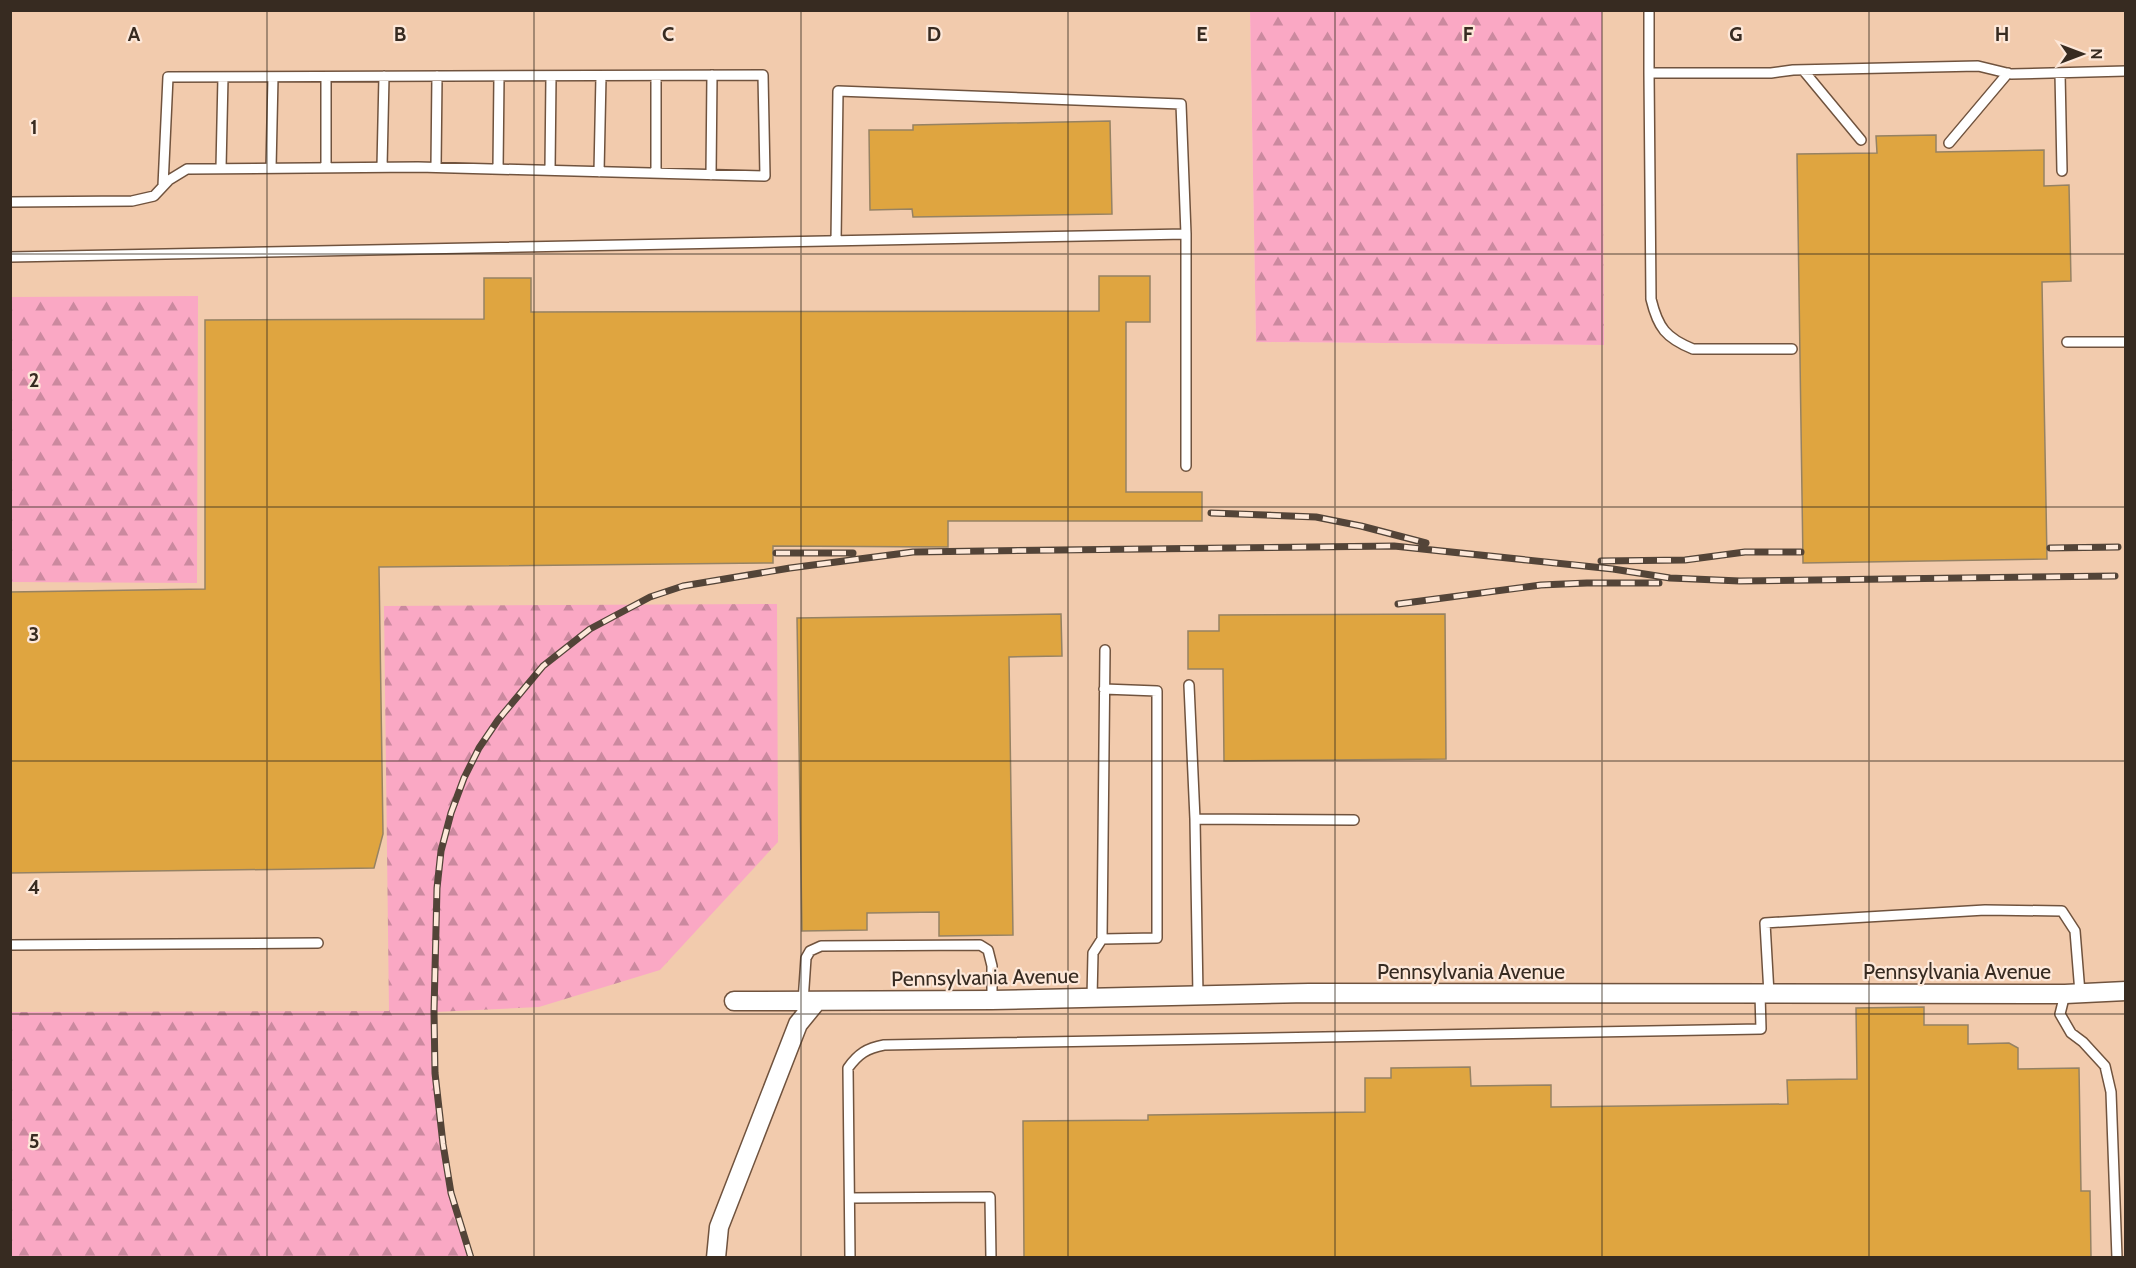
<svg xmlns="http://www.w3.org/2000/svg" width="2136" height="1268" font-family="Cabin,sans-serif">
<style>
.built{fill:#f2cbad}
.forest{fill:url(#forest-firs)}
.building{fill:#dfa540;stroke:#968263;stroke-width:1.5}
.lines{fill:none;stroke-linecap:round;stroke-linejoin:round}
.lane-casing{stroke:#70533e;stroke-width:12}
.street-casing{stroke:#70533e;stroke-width:21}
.lane{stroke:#fff;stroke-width:9}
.street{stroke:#fff;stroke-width:18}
.rail-casing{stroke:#534438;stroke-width:7}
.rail{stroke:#fde8d9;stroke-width:4.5;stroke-dasharray:14;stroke-linecap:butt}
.grid{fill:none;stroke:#372b21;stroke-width:1.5;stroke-opacity:0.55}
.labels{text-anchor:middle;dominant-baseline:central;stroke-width:4.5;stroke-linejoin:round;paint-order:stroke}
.street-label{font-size:21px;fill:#372b21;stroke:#fde8d9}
.grid-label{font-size:20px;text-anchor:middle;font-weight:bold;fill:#372b21;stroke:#fde8d9;stroke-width:4.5;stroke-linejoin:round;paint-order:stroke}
</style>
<defs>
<pattern id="forest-firs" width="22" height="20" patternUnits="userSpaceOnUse" patternTransform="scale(1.5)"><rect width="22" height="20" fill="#faa8c4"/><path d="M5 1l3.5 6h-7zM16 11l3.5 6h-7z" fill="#cb899f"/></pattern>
</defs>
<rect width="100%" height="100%" fill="#fad8bf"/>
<path class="built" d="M 10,11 L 1250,11 L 1256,342 L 1603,345 L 1602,11 L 2125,11 L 2125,1257 L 471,1257 L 451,1193 L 443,1144 L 435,1073 L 433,1012 L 11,1012 Z"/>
<path class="forest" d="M 1250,11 L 1602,11 L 1604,345 L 1256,342 Z
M 198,296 L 197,583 L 11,582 L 11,297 Z
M 777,604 L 778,842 L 660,970 L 539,1007 L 434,1012 C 435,1095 442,1179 471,1257 L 11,1257 L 11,1012 L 389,1011 L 384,606 Z"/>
<path class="building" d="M 1110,121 L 1112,214 L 913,217 L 912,209 L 870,210 L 869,130 L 913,130 L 913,125 Z
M 1936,135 L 1936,152 L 2044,150 L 2044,186 L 2069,185 L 2071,281 L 2042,282 L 2047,559 L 1803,563 L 1797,154 L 1877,153 L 1876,136 Z
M 1099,276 L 1150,276 L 1150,322 L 1126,322 L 1126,492 L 1202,492 L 1202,521 L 948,521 L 948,547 L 773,546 L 773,563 L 379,567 L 383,834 L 374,868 L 10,873 L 10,592 L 205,589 L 205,320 L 484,319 L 484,278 L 531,278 L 531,312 L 1099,311 Z
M 1061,614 L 1062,656 L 1009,657 L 1013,935 L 939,936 L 939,912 L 867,913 L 867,930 L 802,931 L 797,618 Z
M 1445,614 L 1446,759 L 1224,761 L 1223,669 L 1188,669 L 1188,631 L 1219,631 L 1219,615 Z
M 1924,1007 L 1924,1025 L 1968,1025 L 1968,1044 L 2009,1043 L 2018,1048 L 2018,1069 L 2079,1068 L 2081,1191 L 2090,1191 L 2091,1257 L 1024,1257 L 1023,1121 L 1148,1120 L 1148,1115 L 1365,1112 L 1365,1078 L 1391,1078 L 1391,1068 L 1470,1067 L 1471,1086 L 1551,1085 L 1551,1107 L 1788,1104 L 1787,1080 L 1857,1079 L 1856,1008 Z"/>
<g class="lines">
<defs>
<path id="lane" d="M 1649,10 L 1649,73 L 1771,73 L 1793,70 L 1978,66 L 2011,74 L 2126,71
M 1803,70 L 1861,140
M 1649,73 L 1651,299 C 1658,328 1666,338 1693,349 L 1792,349
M 2060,73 L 2062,171
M 1949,143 L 2008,73
M 382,167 L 384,76
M 436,167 L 437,76
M 221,168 L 223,77
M 271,168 L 273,77
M 326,168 L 326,77
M 498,169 L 499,76
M 550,170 L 551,76
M 599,172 L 601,76
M 656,173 L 656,76
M 711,175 L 712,75
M 10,202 L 132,201 L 154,196 L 169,180 L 187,169 L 418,167 L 765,176 L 763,75 L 168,77 L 163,186
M 836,241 L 838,91 L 1181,104 L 1186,234 L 1186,466
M 10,257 L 1186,234
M 2067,342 L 2126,342
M 1189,685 L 1195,819
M 1102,939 L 1157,938 L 1157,691 L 1104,689
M 10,945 L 318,943
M 1769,994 L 1765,923 L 1985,910 L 2062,911 L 2075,931 L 2080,993
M 2065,994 L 2060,1014 L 2071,1033 L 2083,1042 L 2105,1066 L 2111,1092 L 2117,1258
M 1198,996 L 1195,819 L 1354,820
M 1092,998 L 1093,953 L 1102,939 L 1105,650
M 803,1002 L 806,958 L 810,951 L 821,946 L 980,945 L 988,950 L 992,966 L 992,1000
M 850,1198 L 990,1197 L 991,1258
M 850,1258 L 848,1068 C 858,1054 867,1048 884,1045 L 1761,1029 L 1760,994"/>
<path id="street" d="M 734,1001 L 992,1000 L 1309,993 L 2065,994 L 2126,991
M 716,1258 L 719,1227 L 798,1024 L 816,1002"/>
</defs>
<use href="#lane" class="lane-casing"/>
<use href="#street" class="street-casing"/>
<use href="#lane" class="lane"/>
<use href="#street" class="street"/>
<defs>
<path id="rail" d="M 1211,513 L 1316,517 L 1361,526 L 1426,543
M 2050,548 L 2118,547
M 776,553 L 853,553
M 1601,561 L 1685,560 L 1745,552 L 1801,552
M 1398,604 L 1541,585 L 1587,583 L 1659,583
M 471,1258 L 451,1193 L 443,1144 L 435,1073 L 434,1011 L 437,888 L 441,851 L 451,813 L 464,778 L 479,748 L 498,720 L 543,666 L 590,629 L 650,597 L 683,586 L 790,568 L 913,552 L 984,551 L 1394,546 L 1613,569 L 1670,578 L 1740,581 L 2115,576"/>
</defs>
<use href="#rail" class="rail-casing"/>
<use href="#rail" class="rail"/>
</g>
<path class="grid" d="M 267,10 L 267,1258M 534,10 L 534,1258M 801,10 L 801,1258M 1068,10 L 1068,1258M 1335,10 L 1335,1258M 1602,10 L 1602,1258M 1869,10 L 1869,1258M 10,254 L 2126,254M 10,507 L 2126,507M 10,761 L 2126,761M 10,1014 L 2126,1014"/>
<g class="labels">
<g class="street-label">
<text x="1471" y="971">Pennsylvania Avenue</text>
<text x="1957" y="971">Pennsylvania Avenue</text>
<text transform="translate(985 977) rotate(-1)">Pennsylvania Avenue</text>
</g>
</g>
<g class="grid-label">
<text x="134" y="41">A</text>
<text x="400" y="41">B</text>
<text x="668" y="41">C</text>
<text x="934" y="41">D</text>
<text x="1202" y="41">E</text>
<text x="1468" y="41">F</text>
<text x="1736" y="41">G</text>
<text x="2002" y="41">H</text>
<text x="34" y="134">1</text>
<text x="34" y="387">2</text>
<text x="34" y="641">3</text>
<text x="34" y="894">4</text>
<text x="34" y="1148">5</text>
</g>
<rect width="2136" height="1268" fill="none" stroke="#372b21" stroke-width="24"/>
<g transform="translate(2082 54) rotate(90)" stroke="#fde8d9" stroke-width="4.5" paint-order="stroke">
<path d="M0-4.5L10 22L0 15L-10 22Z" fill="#372b21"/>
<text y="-9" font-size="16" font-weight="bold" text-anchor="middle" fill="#372b21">N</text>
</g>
</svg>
